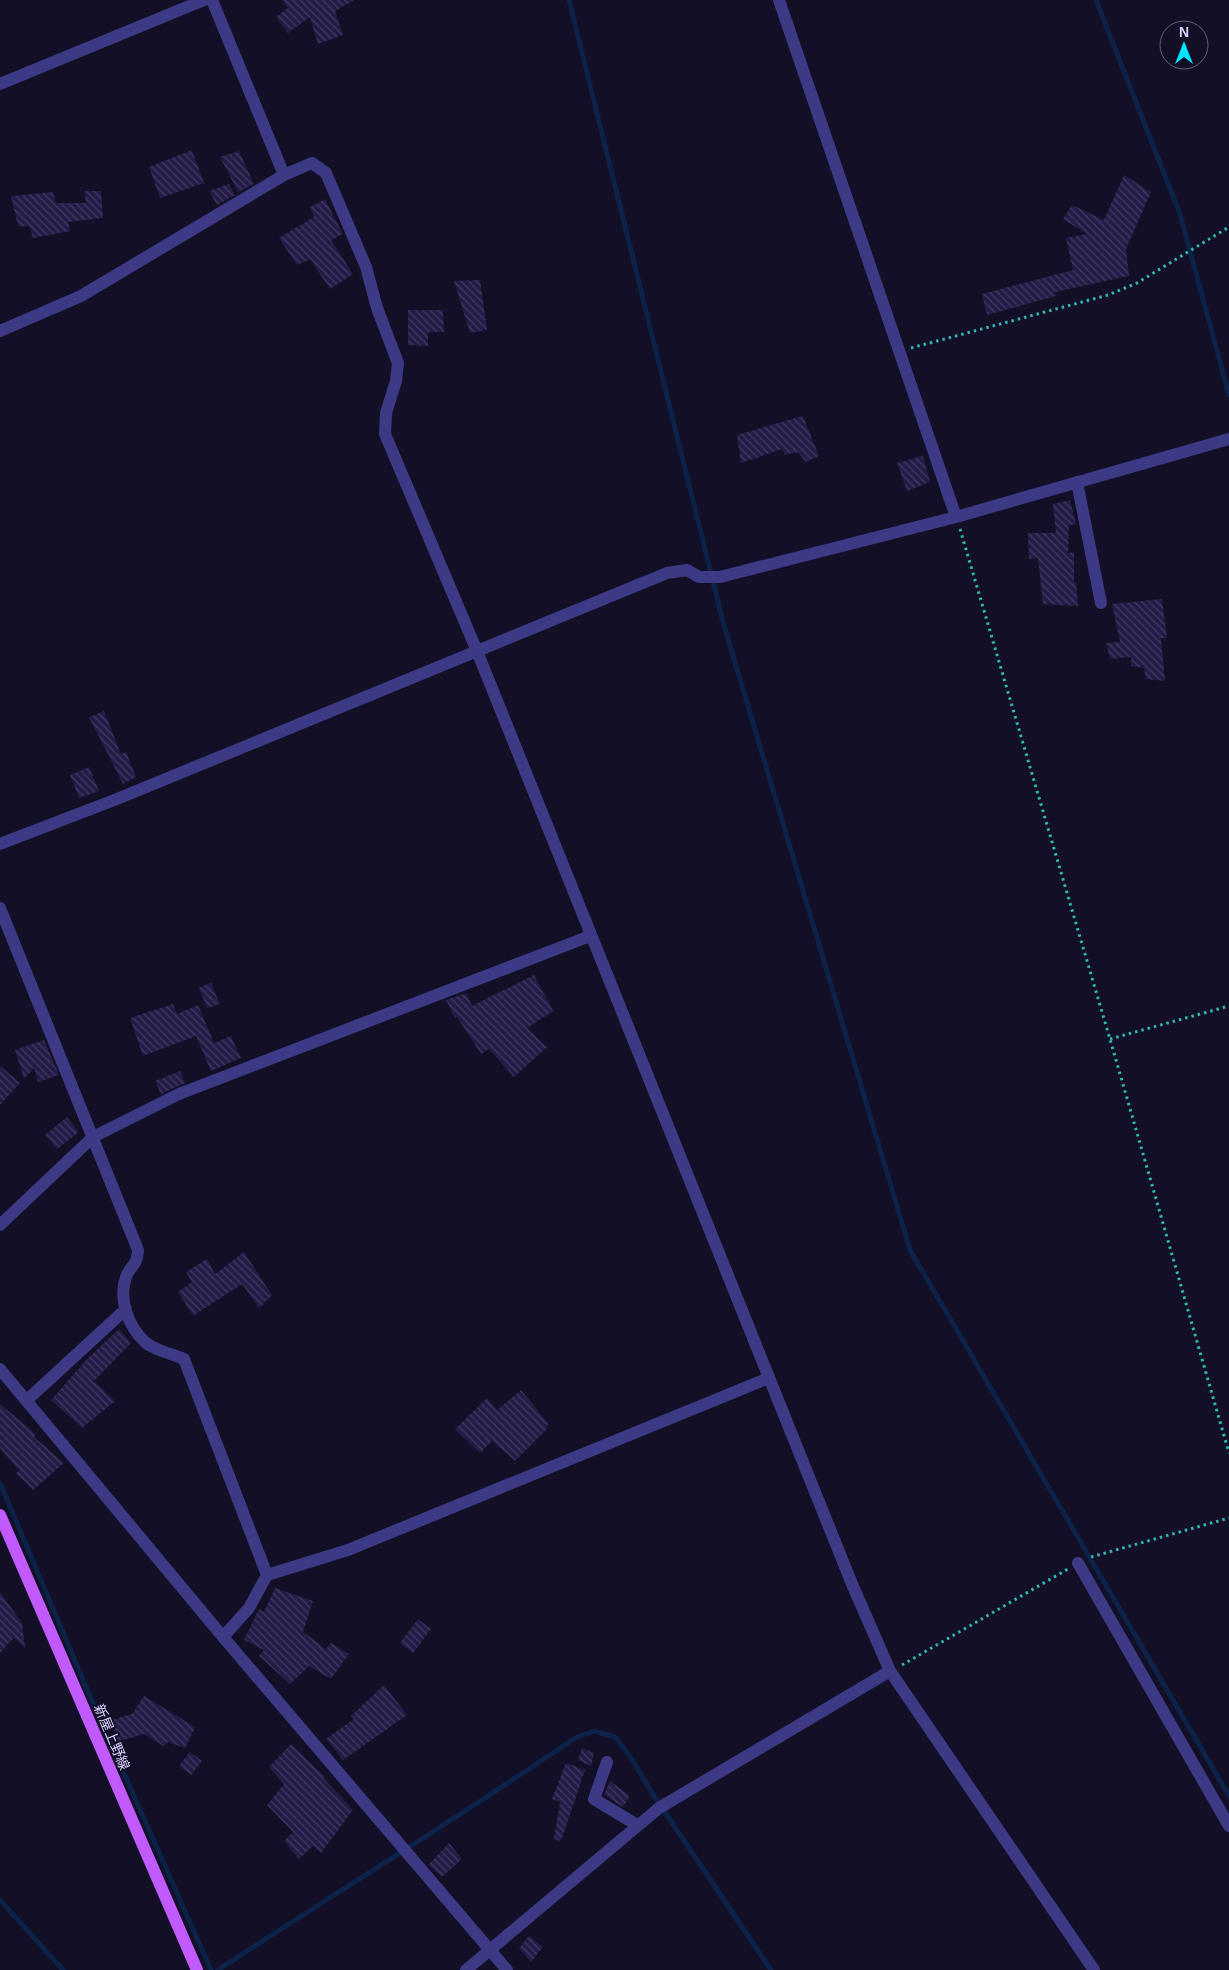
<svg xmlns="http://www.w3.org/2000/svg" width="1229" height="1970" font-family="Arial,'Noto Sans JP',sans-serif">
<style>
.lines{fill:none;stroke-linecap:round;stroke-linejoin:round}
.stream{stroke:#0c2248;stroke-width:5}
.building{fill:url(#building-back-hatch)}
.path{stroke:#2fb8b0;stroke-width:3;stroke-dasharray:2.5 4;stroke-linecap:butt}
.minor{stroke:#3d3a85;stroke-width:12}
.major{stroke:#c25bff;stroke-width:12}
.labels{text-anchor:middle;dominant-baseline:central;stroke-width:4;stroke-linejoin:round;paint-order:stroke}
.street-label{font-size:14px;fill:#d9d4ff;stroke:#130f26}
</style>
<defs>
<pattern id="building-back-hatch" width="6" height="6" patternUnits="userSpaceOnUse" patternTransform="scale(1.25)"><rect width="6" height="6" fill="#241b47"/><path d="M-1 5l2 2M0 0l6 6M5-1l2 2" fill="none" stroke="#433b63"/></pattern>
</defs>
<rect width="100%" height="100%" fill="#130f26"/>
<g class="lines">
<path class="stream" d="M 569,0 L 723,622 L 910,1250 L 1229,1796
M 1096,0 L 1180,214 L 1229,395
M 0,1483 L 92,1701 L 211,1970
M 0,1900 L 63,1970
M 218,1970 C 337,1892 458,1818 575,1738 L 594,1731 L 615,1737 L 631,1758 L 652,1793 L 771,1970"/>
</g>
<path class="building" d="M 282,0 L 354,0 L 335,11 L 343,35 L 318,44 L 310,17 L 288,33 L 276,17 L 288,8 Z
M 192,150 L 204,183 L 160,198 L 149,167 Z
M 239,151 L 254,184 L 238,192 L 220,157 Z
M 1124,175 L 1151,192 L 1126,249 L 1129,276 L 1055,292 L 1056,296 L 987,315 L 982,294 L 1073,270 L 1066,238 L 1087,234 L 1063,219 L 1072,205 L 1104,220 Z
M 229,184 L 235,195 L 217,205 L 209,191 Z
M 84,191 L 101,191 L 103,218 L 68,222 L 70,231 L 33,238 L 30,227 L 18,226 L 11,196 L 53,192 L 56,203 L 86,203 Z
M 325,199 L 343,234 L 331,240 L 353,274 L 330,289 L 310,259 L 297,265 L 279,238 L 314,217 L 310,207 Z
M 480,280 L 487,330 L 470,333 L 454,281 Z
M 408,310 L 443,310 L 444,332 L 428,332 L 428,346 L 408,345 Z
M 803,416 L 819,456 L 806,462 L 798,452 L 785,455 L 782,449 L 741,463 L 737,435 Z
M 923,456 L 930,482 L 907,491 L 897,463 Z
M 1070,500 L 1076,524 L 1069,525 L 1068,553 L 1074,552 L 1074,582 L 1076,582 L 1078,606 L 1043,604 L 1038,558 L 1029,559 L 1028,533 L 1056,533 L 1053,504 Z
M 1162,599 L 1167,638 L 1161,638 L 1165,681 L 1146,679 L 1144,668 L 1131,666 L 1131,657 L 1110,659 L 1106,643 L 1120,642 L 1112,604 Z
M 104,711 L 121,754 L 126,752 L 136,777 L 123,784 L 89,717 Z
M 89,767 L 99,791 L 79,798 L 70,775 Z
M 534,975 L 553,1011 L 527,1028 L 547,1047 L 514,1077 L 489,1049 L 481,1054 L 457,1017 L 455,1018 L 446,1000 L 467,993 L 472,1006 Z
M 211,983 L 220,1004 L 207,1008 L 199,988 Z
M 173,1004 L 177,1014 L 198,1005 L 214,1043 L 231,1036 L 241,1058 L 211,1071 L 196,1036 L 143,1056 L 130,1018 Z
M 44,1040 L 59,1075 L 38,1082 L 34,1068 L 24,1079 L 15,1050 Z
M 0,1066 L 20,1083 L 0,1105 Z
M 180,1071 L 185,1083 L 161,1094 L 155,1081 Z
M 67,1117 L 79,1132 L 57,1149 L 45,1135 Z
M 244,1252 L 272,1295 L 259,1308 L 242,1284 L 193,1316 L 178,1292 L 192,1282 L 186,1272 L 207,1259 L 215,1274 Z
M 119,1329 L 131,1343 L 94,1381 L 115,1401 L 82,1428 L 51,1400 L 87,1359 Z
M 521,1390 L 549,1424 L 546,1426 L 548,1428 L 515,1461 L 492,1441 L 480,1453 L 455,1429 L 487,1398 L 497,1410 Z
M 0,1404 L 36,1434 L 34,1437 L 64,1463 L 33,1490 L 16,1473 L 19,1471 L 0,1448 Z
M 275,1588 L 313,1601 L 303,1632 L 326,1649 L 331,1643 L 349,1654 L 331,1679 L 309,1666 L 290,1684 L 259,1656 L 264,1650 L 244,1640 L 259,1609 L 264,1612 Z
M 0,1592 L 22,1623 L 25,1648 L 14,1638 L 0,1653 Z
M 418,1619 L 431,1629 L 413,1653 L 400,1643 Z
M 384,1685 L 407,1715 L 343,1760 L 326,1739 L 354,1719 L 351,1716 Z
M 144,1696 L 195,1727 L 185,1748 L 168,1742 L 163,1746 L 144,1734 L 116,1742 L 112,1720 L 132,1714 Z
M 291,1744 L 325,1777 L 323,1778 L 353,1810 L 321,1853 L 313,1846 L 299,1859 L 284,1841 L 293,1832 L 267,1805 L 284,1784 L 269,1767 Z
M 582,1748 L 594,1753 L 591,1766 L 578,1760 Z
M 190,1752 L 202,1761 L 191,1775 L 179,1766 Z
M 566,1763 L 585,1770 L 561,1841 L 554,1839 L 560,1802 L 552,1799 Z
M 610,1781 L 630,1796 L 623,1807 L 604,1795 Z
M 449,1843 L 462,1859 L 442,1877 L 428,1865 Z
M 529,1936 L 543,1947 L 531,1962 L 519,1948 Z"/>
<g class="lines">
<path class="path" d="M 911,348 L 1108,295 L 1137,283 L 1229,227
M 960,529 L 1110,1039 L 1229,1453
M 1110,1039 L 1229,1006
M 1091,1557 L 1229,1518
M 902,1665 L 1068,1569"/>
<path class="minor" d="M 212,0 L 284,175
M 779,0 L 956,517
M 0,84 L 204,0
M 0,331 L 81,296 L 284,175 L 312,163 L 326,173 L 366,267 L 377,308 L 398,363 L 396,381 L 386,413 L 385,434 L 477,651 L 852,1584 L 890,1671 L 1094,1970
M 1077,482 L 1101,603
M 0,844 L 117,799 L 667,573 L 687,570 L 699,577 L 720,577 L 956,517 L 1229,439
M 0,908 L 138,1250 C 137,1267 131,1264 126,1277 C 118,1299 128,1326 145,1342 C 153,1350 173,1354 184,1359 L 267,1575 L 249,1608 L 223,1637
M 0,1225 L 93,1137 L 179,1094 L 590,936
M 0,1369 L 223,1637 L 507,1970
M 27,1400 L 126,1309
M 1078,1563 L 1229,1826
M 267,1575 L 348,1550 L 769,1378
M 607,1762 L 594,1799 L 637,1825
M 466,1970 L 659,1808 L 890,1671"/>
<path class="major" d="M 0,1515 L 197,1970"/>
</g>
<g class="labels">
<g class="street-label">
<text transform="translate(112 1737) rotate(67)">新屋上野線</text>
</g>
</g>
<g transform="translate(1184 45)"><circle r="24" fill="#130f26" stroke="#625e7d"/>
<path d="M0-4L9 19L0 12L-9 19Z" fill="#00e5ff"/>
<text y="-8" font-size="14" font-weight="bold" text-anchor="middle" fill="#d9d4ff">N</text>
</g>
</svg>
